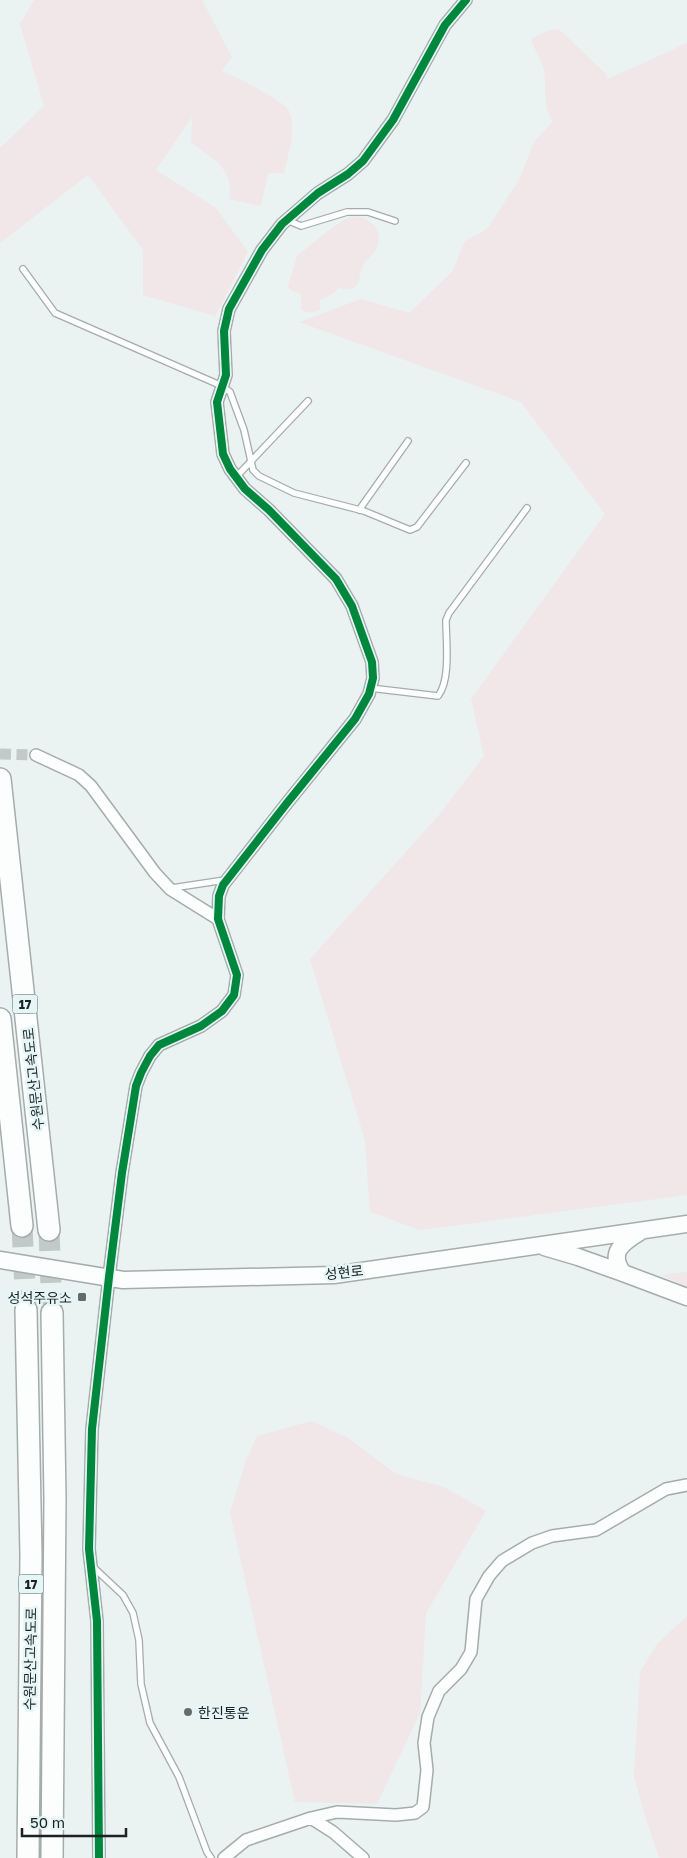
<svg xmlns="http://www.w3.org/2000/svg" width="687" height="1858" font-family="'Golos Text','Noto Sans KR',sans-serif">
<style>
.green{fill:#f1e6e8}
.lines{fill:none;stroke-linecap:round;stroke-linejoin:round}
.street-tunnel{stroke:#c1c9c9;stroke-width:11;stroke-dasharray:11 5.5;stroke-linecap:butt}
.highway-tunnel{stroke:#c1c9c9;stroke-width:21;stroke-dasharray:21 11;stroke-linecap:butt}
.lane-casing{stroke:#a5acac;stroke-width:8}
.street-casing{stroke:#a5acac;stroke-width:14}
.secondary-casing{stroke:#a5acac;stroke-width:19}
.highway-casing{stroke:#a5acac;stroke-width:24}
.lane{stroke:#fcfdfd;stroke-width:5.5}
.street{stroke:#fcfdfd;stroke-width:11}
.secondary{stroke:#fcfdfd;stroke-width:16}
.highway{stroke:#fcfdfd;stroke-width:21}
.cycleway-casing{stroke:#e6f6f6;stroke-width:11}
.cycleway{stroke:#00873e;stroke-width:8}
.poi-dot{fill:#656b6b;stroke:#e6f6f6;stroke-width:2}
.labels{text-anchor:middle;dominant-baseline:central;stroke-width:5;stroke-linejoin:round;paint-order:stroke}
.shield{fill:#e6f6f6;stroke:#596262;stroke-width:1}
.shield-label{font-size:12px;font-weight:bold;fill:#1d2323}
.street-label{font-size:14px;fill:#1d2323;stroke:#e6f6f6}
.poi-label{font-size:14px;fill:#1d2323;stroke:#e6f6f6;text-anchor:end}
</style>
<rect width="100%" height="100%" fill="#eaf2f2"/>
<path class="green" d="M 34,0 L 202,0 L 232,57 L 222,71 C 235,77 284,100 289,111 C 297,129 288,154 284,173 L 268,173 L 261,206 L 229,199 C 235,167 211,159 191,142 L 192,117 L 156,170 L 216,208 L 248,252 L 215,316 L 143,295 L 143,250 L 88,175 L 0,243 L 0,148 L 44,106 L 20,24 Z
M 556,29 L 561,31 L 605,73 L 608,79 L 687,43 L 687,1195 L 420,1230 L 370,1212 L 365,1140 L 310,959 L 439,815 L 484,756 L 471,699 L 605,514 L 521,402 L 299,322 L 361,299 L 409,313 L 452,272 L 465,241 L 487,229 L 519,180 L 534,142 L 553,121 C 542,106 547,88 544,71 C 542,59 534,50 531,39 L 549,30 Z
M 355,216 C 371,218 385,232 376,249 C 373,256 365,260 362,267 C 359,273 361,280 356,286 C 352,291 344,289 338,288 L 335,292 L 320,300 L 320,310 C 312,313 308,314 301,309 L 301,294 L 290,290 L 288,286 L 297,256 L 328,231 L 344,220 Z
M 687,1272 L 687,1287 L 662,1275 Z
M 312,1421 L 348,1438 L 396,1474 L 444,1487 L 486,1511 L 426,1613 L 420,1713 L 377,1804 L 295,1802 L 230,1513 L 245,1463 L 257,1436 Z
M 687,1616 L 687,1858 L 659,1858 L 645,1816 L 634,1776 L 640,1672 L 657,1644 Z"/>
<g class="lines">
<path class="street-tunnel" d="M 0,754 L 36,755"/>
<path class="highway-tunnel" d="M 22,1226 L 26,1310
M 49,1230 L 52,1313"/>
<defs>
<path id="lane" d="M 287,220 L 301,226 L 347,212 L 368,212 L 395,221
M 23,269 L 55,313 L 222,386 L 230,392 L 244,430 L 253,470 L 259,476 L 294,493 L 364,511 L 410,530 L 417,527 L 466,463
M 236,477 L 308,401
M 359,510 L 408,441
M 370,688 L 438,696 C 451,680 446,641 446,620 L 449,613 L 527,508
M 172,888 L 225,880
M 92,1566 L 123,1595 L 133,1613 L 139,1640 L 141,1684 L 150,1723 L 179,1777 L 207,1852 L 211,1858"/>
<path id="street" d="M 36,755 L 79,775 L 91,786 L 155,873 L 170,889 L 218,919
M 311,1818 L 333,1832 L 363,1858
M 99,1858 L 97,1621 L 89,1549 L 92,1429 L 109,1277 L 122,1173 L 136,1086 L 141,1073 L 150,1056 L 159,1045 L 201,1026 L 222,1011 L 234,995 L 237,975 L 218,919 L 219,896 L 223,885 L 287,803 L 355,719 L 369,694 L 373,678 L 372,662 L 352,606 L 336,579 L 269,510 L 245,489 L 230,469 L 223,454 L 217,402 L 226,375 L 224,331 L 229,309 L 262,250 L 282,224 L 318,193 L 348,174 L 363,161 L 393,120 L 445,25 L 466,0
M 224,1858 L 246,1840 L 311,1818 L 337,1812 L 396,1815 L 415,1813 L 423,1807 L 427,1770 L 424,1743 L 428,1717 L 439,1691 L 461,1669 L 471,1652 L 476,1599 L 489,1576 L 502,1561 L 532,1543 L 552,1536 L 596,1530 L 666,1489 L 687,1485"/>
<path id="secondary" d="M 544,1247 L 578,1257 L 623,1273 C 608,1253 622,1243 640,1232
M 0,1260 L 123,1280 L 334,1275 L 687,1224
M 623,1273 L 687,1297"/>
<path id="highway" d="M 0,779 L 49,1230
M 0,1019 L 22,1226
M 26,1310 L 31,1555 L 28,1858
M 52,1313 L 55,1499 L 52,1858"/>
</defs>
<use href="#lane" class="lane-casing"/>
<use href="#street" class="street-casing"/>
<use href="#secondary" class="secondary-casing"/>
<use href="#highway" class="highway-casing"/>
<use href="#lane" class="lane"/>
<use href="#street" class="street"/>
<use href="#secondary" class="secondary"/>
<use href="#highway" class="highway"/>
<defs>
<path id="cycleway" d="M 99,1858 L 97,1621 L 89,1549 L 92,1429 L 109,1277 L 122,1173 L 136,1086 L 141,1073 L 150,1056 L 159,1045 L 201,1026 L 222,1011 L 234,995 L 237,975 L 218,919 L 219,896 L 223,885 L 287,803 L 355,719 L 369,694 L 373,678 L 372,662 L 352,606 L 336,579 L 269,510 L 245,489 L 230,469 L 223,454 L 217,402 L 226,375 L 224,331 L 229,309 L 262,250 L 282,224 L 318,193 L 348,174 L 363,161 L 393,120 L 445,25 L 466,0"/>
</defs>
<use href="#cycleway" class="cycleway-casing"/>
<use href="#cycleway" class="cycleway"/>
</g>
<g class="poi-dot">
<rect x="77" y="1292" width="10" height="10" rx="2.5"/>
<circle cx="188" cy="1712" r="5"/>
</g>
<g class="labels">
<g class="shield">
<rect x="12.5" y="994.5" width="25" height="19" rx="4"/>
<rect x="18.5" y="1574.5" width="25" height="19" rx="4"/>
</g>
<g class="shield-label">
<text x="25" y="1004">17</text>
<text x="31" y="1584">17</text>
</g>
<g class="street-label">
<text transform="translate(33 1079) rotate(-96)">수원문산고속도로</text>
<text transform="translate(344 1272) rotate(-6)">성현로</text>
<text transform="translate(30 1659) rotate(-89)">수원문산고속도로</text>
</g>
<g class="poi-label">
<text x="72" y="1297">성석주유소</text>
<text x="198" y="1712" text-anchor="start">한진통운</text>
</g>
</g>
<path d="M22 1828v8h104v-8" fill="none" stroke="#1d2323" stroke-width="2.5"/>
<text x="30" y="1828" font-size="15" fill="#1d2323" stroke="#e6f6f6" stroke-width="4" paint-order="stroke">50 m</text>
</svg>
